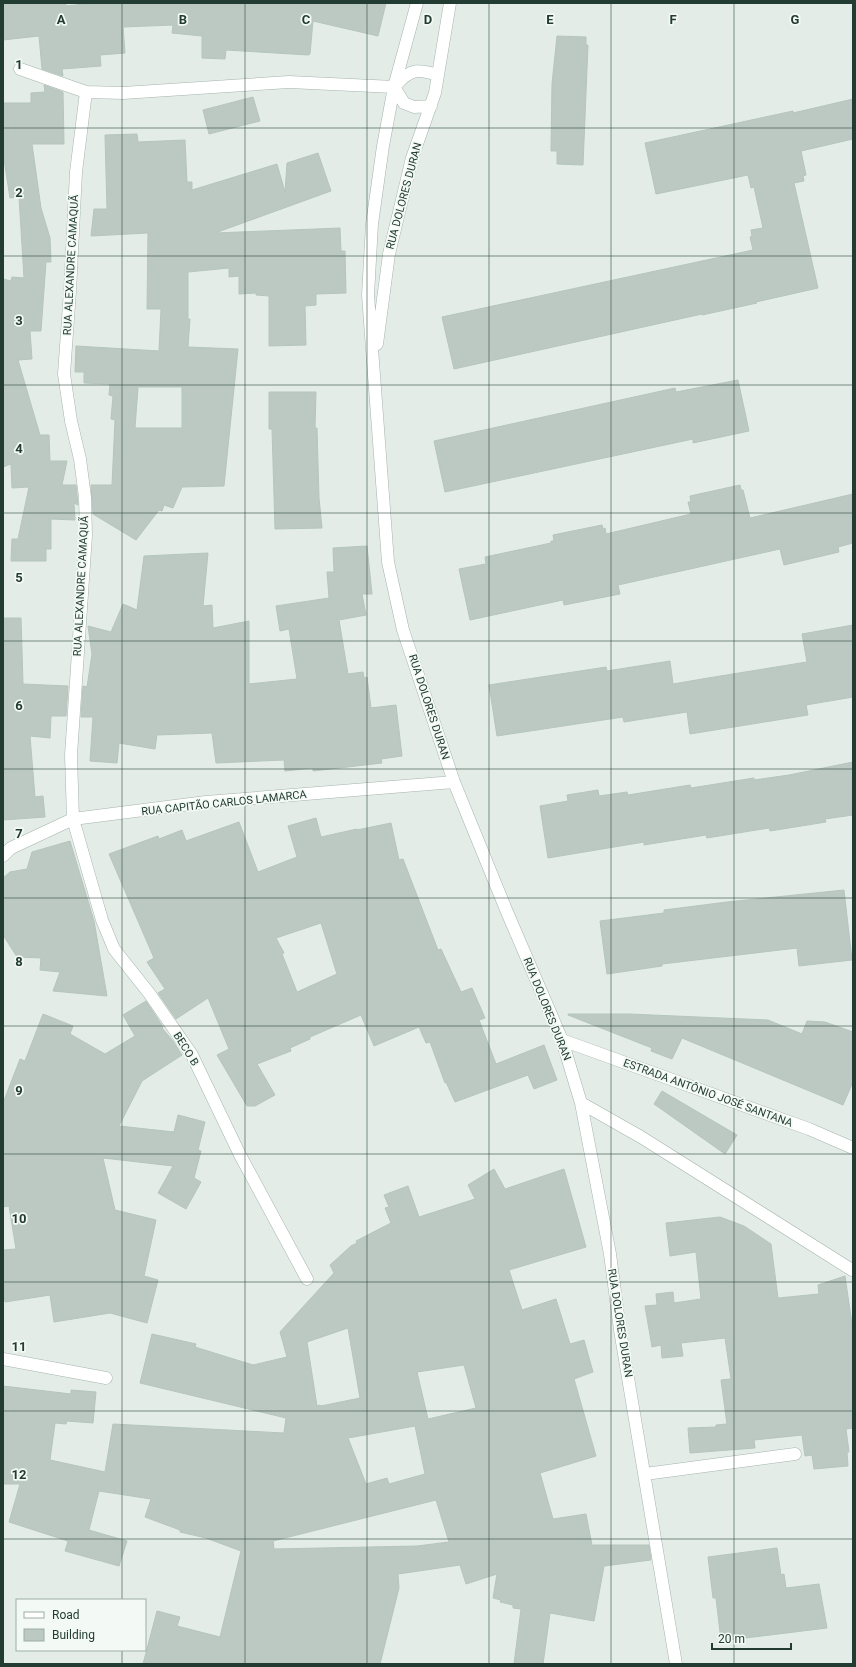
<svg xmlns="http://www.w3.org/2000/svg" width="856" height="1667" font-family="Roboto,sans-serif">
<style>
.building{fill:#bbc9c2;stroke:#b5c5bd;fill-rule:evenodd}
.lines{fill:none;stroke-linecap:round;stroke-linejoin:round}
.minor-casing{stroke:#a6b4ad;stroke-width:13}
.minor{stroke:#fff;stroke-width:12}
.grid{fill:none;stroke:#233c33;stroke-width:1;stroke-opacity:0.55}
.labels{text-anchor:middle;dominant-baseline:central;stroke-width:3.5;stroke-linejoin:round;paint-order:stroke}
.street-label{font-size:11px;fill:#233c33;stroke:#f3f9f5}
.grid-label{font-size:13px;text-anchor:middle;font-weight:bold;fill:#233c33;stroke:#f3f9f5;stroke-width:3.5;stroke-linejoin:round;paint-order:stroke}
</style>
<rect width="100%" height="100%" fill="#e3ece7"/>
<path class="building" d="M 3,3 L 66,3 L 66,6 L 93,3 L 386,3 L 378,36 L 313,21 L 310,54 L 308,55 L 226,50 L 225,59 L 202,58 L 202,36 L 172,33 L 173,25 L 123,27 L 125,53 L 100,55 L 101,66 L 62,69 L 63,76 L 42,69 L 39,36 L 3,40 Z
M 557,36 L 586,37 L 586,45 L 588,45 L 583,165 L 557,164 L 557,151 L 551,151 L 552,84 Z
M 44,85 L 63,92 L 64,144 L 32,144 L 41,208 L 50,238 L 51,262 L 46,262 L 41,331 L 30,331 L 32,359 L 18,360 L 40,435 L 49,435 L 50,461 L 67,461 L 62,485 L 76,485 L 78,505 L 74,503 L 75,520 L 51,519 L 51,549 L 46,549 L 46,561 L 11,561 L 12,539 L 18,539 L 29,487 L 12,488 L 11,464 L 3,467 L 3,279 L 11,281 L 12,277 L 24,278 L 19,197 L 10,198 L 3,153 L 3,103 L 31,103 L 31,93 L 45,92 Z
M 253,97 L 260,121 L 209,134 L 203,110 Z
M 853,99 L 853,139 L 801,151 L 806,175 L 803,176 L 804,181 L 794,183 L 818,288 L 756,302 L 757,303 L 702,315 L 702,314 L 454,369 L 442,317 L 753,250 L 750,237 L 752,236 L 751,230 L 763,228 L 754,187 L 751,188 L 748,175 L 656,194 L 645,143 L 793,111 L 793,113 Z
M 137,134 L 138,142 L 185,140 L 187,182 L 192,182 L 192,190 L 277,164 L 285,192 L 287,163 L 318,153 L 331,191 L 215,233 L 340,228 L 341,251 L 345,251 L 346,293 L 316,294 L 316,305 L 305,306 L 306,345 L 269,346 L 269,296 L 256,295 L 256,293 L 239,294 L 239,276 L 229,277 L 229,268 L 188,272 L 188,319 L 190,319 L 188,347 L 238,349 L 224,486 L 182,487 L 173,508 L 164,505 L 162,511 L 159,510 L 136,540 L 93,514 L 91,485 L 112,485 L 115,420 L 111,419 L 113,396 L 109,395 L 110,384 L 84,383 L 84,372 L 75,372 L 76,346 L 159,351 L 161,309 L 147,309 L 148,233 L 91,236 L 94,209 L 107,209 L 105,135 ZM 138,387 L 182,387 L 182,428 L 135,428 Z
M 738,380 L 749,431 L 693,443 L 693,439 L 445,492 L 434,441 L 675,388 L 676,392 Z
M 269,392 L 316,392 L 315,428 L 317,428 L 319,498 L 322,528 L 275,529 L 272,429 L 269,429 Z
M 740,485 L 741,490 L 743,490 L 750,518 L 853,494 L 853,543 L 838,547 L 839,552 L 784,565 L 780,549 L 618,585 L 620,594 L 564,605 L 563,600 L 470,620 L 459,569 L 486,564 L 485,557 L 551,543 L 551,541 L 554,541 L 553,535 L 602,525 L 603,529 L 605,528 L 606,534 L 691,514 L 688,502 L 691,502 L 690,496 Z
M 367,546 L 372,594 L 362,594 L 366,615 L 339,620 L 348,674 L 363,672 L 364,678 L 367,677 L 371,708 L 396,705 L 402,756 L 381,759 L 382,763 L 313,771 L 313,768 L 285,771 L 284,760 L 216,763 L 212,733 L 157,735 L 155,749 L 119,743 L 117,763 L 90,761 L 93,717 L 81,717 L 83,686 L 87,687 L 92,654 L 88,626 L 111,632 L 123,604 L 137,610 L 144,556 L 208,553 L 203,606 L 212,605 L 213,628 L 249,621 L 249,684 L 297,679 L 289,629 L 280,631 L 276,606 L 329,598 L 327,572 L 334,572 L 333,548 Z
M 3,618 L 21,618 L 23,684 L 68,686 L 66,716 L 51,716 L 50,738 L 30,736 L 35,797 L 43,796 L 45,817 L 3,820 Z
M 853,625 L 853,697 L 806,705 L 808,715 L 690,734 L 687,712 L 624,722 L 623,717 L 497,736 L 489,685 L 606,667 L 607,671 L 670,661 L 673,684 L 708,678 L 807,662 L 802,634 Z
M 853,762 L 853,815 L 825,819 L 826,822 L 770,831 L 769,828 L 707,838 L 706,835 L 644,845 L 644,842 L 548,858 L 540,806 L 568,801 L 567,795 L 598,790 L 599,796 L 627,792 L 628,795 L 690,785 L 691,788 L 754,778 L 754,780 L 789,775 Z
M 316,818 L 321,837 L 357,829 L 357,830 L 391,823 L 399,860 L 403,859 L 438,950 L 441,949 L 461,992 L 472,988 L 485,1018 L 479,1020 L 496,1064 L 544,1045 L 557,1080 L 534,1089 L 528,1075 L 455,1102 L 446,1082 L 445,1083 L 430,1042 L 426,1043 L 419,1027 L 374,1046 L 361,1015 L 310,1037 L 310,1039 L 290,1048 L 291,1051 L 257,1064 L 275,1095 L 255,1106 L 247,1106 L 217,1055 L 229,1049 L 208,998 L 176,1019 L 158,993 L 165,989 L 147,962 L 154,958 L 109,854 L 158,836 L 159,839 L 182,830 L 186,841 L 239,822 L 258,872 L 297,857 L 288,826 ZM 321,923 L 337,974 L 297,992 L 282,954 L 284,953 L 276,938 Z
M 70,841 L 94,921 L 107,996 L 53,991 L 60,972 L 40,970 L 41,958 L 17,957 L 3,935 L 3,878 L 10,872 L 27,869 L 32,852 Z
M 844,890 L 852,960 L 799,966 L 797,948 L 662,964 L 662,966 L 607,974 L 600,921 L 664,913 L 664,910 L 727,902 Z
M 146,1001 L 163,1027 L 162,1028 L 173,1041 L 182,1055 L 142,1081 L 119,1126 L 174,1132 L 178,1115 L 205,1122 L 198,1150 L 201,1151 L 194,1178 L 201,1182 L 186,1209 L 158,1193 L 173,1166 L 103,1158 L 115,1210 L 156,1220 L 144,1276 L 158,1280 L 147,1323 L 110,1313 L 54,1322 L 50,1295 L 5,1302 L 3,1290 L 3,1250 L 16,1249 L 9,1206 L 3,1207 L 3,1103 L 20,1059 L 25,1061 L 43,1014 L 73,1026 L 70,1034 L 105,1054 L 135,1036 L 123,1015 Z
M 568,1014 L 629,1014 L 768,1020 L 802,1034 L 807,1021 L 825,1022 L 853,1032 L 853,1082 L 843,1105 L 682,1038 L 672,1059 L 651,1051 L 652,1048 L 568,1015 Z
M 662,1091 L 737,1135 L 725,1154 L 654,1104 Z
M 494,1169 L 505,1189 L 564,1169 L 586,1247 L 509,1270 L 522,1310 L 556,1299 L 570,1344 L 584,1340 L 593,1372 L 574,1379 L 596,1456 L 540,1473 L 553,1519 L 586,1514 L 592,1545 L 649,1545 L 651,1560 L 604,1566 L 594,1621 L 550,1613 L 543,1664 L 514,1664 L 521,1609 L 513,1608 L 513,1605 L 500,1602 L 501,1600 L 493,1598 L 497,1574 L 466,1584 L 460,1565 L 398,1574 L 399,1588 L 380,1664 L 143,1664 L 157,1611 L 180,1617 L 177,1626 L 220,1637 L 241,1551 L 206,1538 L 180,1532 L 180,1530 L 145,1517 L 151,1499 L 99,1491 L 89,1530 L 127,1541 L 119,1566 L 65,1551 L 68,1541 L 9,1522 L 20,1484 L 3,1484 L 3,1386 L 71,1394 L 71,1390 L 96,1392 L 93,1423 L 67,1421 L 66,1424 L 55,1423 L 50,1460 L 105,1472 L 113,1424 L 284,1433 L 286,1418 L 140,1383 L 152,1334 L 196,1344 L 195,1347 L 253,1365 L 287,1357 L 280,1332 L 334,1273 L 330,1265 L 351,1246 L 357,1243 L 356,1241 L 391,1223 L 385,1208 L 389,1207 L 384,1195 L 408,1186 L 419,1217 L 475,1199 L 468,1185 ZM 348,1328 L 360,1398 L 321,1406 L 320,1405 L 317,1406 L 307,1342 ZM 464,1365 L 476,1408 L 428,1419 L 417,1372 ZM 415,1426 L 425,1474 L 389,1484 L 387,1478 L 366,1484 L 348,1438 ZM 436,1500 L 449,1542 L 417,1546 L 274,1549 L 273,1541 Z
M 720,1217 L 744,1226 L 771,1244 L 778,1298 L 819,1294 L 818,1285 L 845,1276 L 853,1331 L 853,1428 L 846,1429 L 849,1452 L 847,1452 L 848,1466 L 814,1469 L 812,1455 L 805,1456 L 802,1435 L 754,1440 L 755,1448 L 690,1453 L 688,1428 L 716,1427 L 716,1425 L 727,1424 L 721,1380 L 731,1379 L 725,1338 L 681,1343 L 683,1356 L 662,1358 L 661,1345 L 652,1347 L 645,1306 L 657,1305 L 656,1294 L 673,1292 L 674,1303 L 701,1299 L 696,1252 L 670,1256 L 666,1223 Z
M 777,1548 L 781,1575 L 784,1574 L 786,1588 L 819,1584 L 827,1628 L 721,1641 L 716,1598 L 713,1598 L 708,1557 Z"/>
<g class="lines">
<defs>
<path id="minor" d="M 417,3 L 394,87 L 383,146 L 372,224 L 368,295 L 388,562 L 403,630 L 454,782 L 507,912 L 562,1040 L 581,1103 L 610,1254 L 620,1330 L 676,1664
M 20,69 L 86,92 L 123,93 L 289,82 L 394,87
M 396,85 C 411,68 418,69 438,75
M 394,87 L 404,103 L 414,107 L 431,106
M 86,92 L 76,172 L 70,291 L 64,374 L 71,421 L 80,459 L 85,497 L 86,535 L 71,755 L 73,819 L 102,920 L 114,949 L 149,993 L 192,1055 L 240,1155 L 307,1279
M 377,344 L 389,254 L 412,158 L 435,93 L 450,3
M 3,856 L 11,848 L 73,819 L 206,802 L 454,782
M 562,1040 L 809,1129 L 853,1148
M 581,1103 L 641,1137 L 852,1270
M 3,1359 L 106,1378
M 645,1474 L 795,1454"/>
</defs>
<use href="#minor" class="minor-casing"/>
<use href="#minor" class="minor"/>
</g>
<path class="grid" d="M 122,3 L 122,1600M 245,3 L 245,1664M 367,3 L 367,1664M 489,3 L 489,1664M 611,3 L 611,1664M 734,3 L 734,1664M 3,128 L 853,128M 3,256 L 853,256M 3,385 L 853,385M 3,513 L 853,513M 3,641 L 853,641M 3,769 L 853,769M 3,898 L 853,898M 3,1026 L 853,1026M 3,1154 L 853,1154M 3,1282 L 853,1282M 3,1411 L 853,1411M 3,1539 L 853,1539M 122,1650 L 122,1664"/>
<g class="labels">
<g class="street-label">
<text transform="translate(404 196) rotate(-75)">RUA DOLORES DURAN</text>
<text transform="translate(71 265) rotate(-87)">RUA ALEXANDRE CAMAQUÃ</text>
<text transform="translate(81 586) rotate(-87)">RUA ALEXANDRE CAMAQUÃ</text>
<text transform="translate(429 707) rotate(72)">RUA DOLORES DURAN</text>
<text transform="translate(224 803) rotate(-6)">RUA CAPITÃO CARLOS LAMARCA</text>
<text transform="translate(547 1009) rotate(68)">RUA DOLORES DURAN</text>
<text transform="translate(186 1049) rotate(58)">BECO B</text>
<text transform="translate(708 1093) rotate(20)">ESTRADA ANTÔNIO JOSÉ SANTANA</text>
<text transform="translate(620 1323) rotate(81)">RUA DOLORES DURAN</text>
</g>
</g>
<g class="grid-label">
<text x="61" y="24">A</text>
<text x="183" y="24">B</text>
<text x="306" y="24">C</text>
<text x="428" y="24">D</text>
<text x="550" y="24">E</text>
<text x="673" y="24">F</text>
<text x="795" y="24">G</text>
<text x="19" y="69">1</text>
<text x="19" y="197">2</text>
<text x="19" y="325">3</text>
<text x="19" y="453">4</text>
<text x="19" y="582">5</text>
<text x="19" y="710">6</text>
<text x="19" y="838">7</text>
<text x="19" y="966">8</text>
<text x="19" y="1095">9</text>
<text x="19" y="1223">10</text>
<text x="19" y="1351">11</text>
<text x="19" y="1479">12</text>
</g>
<rect width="856" height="1667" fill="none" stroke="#233c33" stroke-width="8"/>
<rect x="16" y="1599" width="130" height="52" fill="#f3f9f5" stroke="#a0ada7"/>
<rect x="24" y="1612" width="20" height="6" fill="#ffffff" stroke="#a0ada7"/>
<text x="52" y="1619" font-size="12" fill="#233c33">Road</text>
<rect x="24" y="1629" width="20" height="12" fill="#bbc9c2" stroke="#a0ada7"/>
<text x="52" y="1639" font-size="12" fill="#233c33">Building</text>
<path d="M712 1643v6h79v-6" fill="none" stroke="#233c33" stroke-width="2"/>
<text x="718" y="1643" font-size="12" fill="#233c33" stroke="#f3f9f5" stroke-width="3" paint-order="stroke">20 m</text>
</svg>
